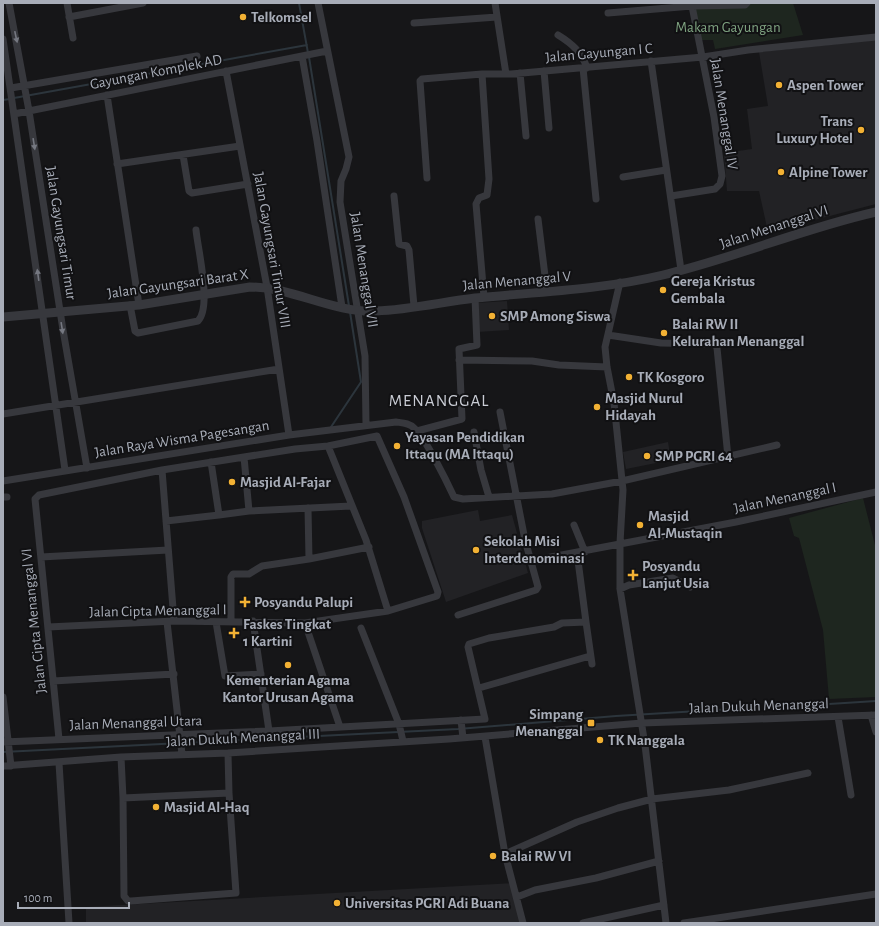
<svg xmlns="http://www.w3.org/2000/svg" width="879" height="926" font-family="'Alegreya Sans',sans-serif">
<style>
.built{fill:#222225}
.green{fill:#1e261f}
.lines{fill:none;stroke-linecap:round;stroke-linejoin:round}
.stream{stroke:#2c353c;stroke-width:2}
.minor{stroke:#37383d;stroke-width:7}
.tertiary{stroke:#37383d;stroke-width:9}
.oneway{fill:#757881}
.poi-dot{fill:#f2b134;stroke:#111113;stroke-width:1.5}
.labels{text-anchor:middle;dominant-baseline:central;stroke-width:4;stroke-linejoin:round;paint-order:stroke}
.poi-label{font-size:15px;font-weight:bold;fill:#a8adb8;stroke:#111113;text-anchor:start}
.park-label{font-size:15px;fill:#7fa381;stroke:#111113}
.street-label{font-size:15px;fill:#a8adb8;stroke:#111113}
.quarter-label{font-size:17px;letter-spacing:1px;fill:#c9ccd4;stroke:#111113}
</style>
<rect width="100%" height="100%" fill="#161618"/>
<path class="built" d="M 876,40 L 876,204 L 768,232 L 759,191 L 727,191 L 724,153 L 752,149 L 747,109 L 768,106 L 759,52 Z
M 507,301 L 509,330 L 477,332 L 476,303 Z
M 668,442 L 671,460 L 626,469 L 623,452 Z
M 478,510 L 480,521 L 512,515 L 528,573 L 446,602 L 422,528 L 422,521 Z
M 513,883 L 522,923 L 86,923 L 86,907 Z"/>
<path class="green" d="M 750,3 L 793,3 L 803,35 L 715,49 L 713,40 L 702,40 L 695,8 L 749,6 Z
M 863,498 L 876,549 L 876,697 L 829,699 L 823,630 L 799,538 L 794,536 L 789,518 Z"/>
<g class="lines">
<path class="stream" d="M 299,3 L 308,53
M 309,57 L 349,306
M 14,98 L 307,45
M 3,100 L 10,99
M 331,427 L 361,382 L 350,312
M 782,707 L 876,701
M 3,752 L 458,729 L 616,716 L 748,708"/>
<path class="minor" d="M 9,3 L 29,111 L 63,330 L 87,468
M 67,3 L 73,38
M 318,3 L 349,157 L 346,169 L 341,181 L 340,202 L 365,356 L 366,425
M 495,3 L 506,74
M 692,6 L 745,5 L 747,3
M 608,13 L 692,6 L 714,117 L 722,176 L 720,184 L 715,189 L 671,196
M 69,17 L 143,3
M 414,23 L 497,17
M 558,35 C 571,43 582,52 587,68
M 3,39 L 65,470
M 302,56 L 317,141 L 342,307
M 651,61 L 681,270
M 583,68 L 596,199
M 226,71 L 267,287 L 289,435
M 544,71 L 549,128
M 520,73 L 526,136
M 482,74 L 489,179 L 487,195 L 479,198 L 476,204 L 484,297
M 11,88 L 197,56
M 107,95 L 139,305
M 14,114 L 327,51
M 183,155 L 189,191 L 192,193 L 248,184
M 117,164 L 240,146
M 623,177 L 666,170
M 427,178 L 420,81 L 422,79 L 482,74 L 511,74 L 703,57 L 748,50 L 876,37
M 394,196 L 399,244 L 407,246 L 409,250 L 414,306
M 538,219 L 547,292
M 620,282 L 605,347 L 607,367 L 614,403 L 623,490 L 620,543 L 620,589 L 645,745 L 666,923
M 130,305 L 135,331 L 138,333 L 198,321 C 212,307 198,250 196,230
M 608,335 L 661,343 L 715,344 L 717,348 L 728,457
M 459,360 L 532,361 L 559,365 L 607,367
M 3,414 L 279,369
M 417,431 L 462,419 L 459,349 L 477,345 L 475,298
M 474,432 L 481,470 L 489,497
M 328,446 L 366,540 L 388,611
M 244,457 L 249,511
M 162,470 L 174,621
M 3,481 L 289,435 L 396,422 C 403,423 409,423 414,428 C 425,437 447,482 454,497 L 463,499 L 552,494 L 622,481 L 777,445
M 3,497 L 7,497
M 308,508 L 309,559
M 219,515 L 249,511 L 351,506
M 166,521 L 219,515 L 211,462
M 574,525 L 585,552
M 41,557 L 168,550
M 530,561 L 736,522 L 876,492
M 620,589 L 629,585 L 673,578 L 690,587
M 458,615 L 536,590 L 538,587 L 525,540 L 500,412
M 253,621 L 269,731
M 167,622 L 182,754
M 216,622 L 225,676 L 261,674
M 231,622 L 231,577 L 233,574 L 249,574 L 262,566 L 309,559 L 369,547
M 586,622 L 592,664
M 305,623 L 340,727
M 48,627 L 174,621 L 305,623 L 388,611 L 437,596 L 438,592 L 404,497 L 377,436 L 328,446 L 295,449 L 162,470 L 39,495 L 35,499 C 43,579 51,659 59,739
M 361,628 L 399,724 L 403,741
M 53,681 L 174,674
M 479,688 L 590,656
M 3,697 L 11,766
M 871,715 L 876,732
M 838,717 L 851,795
M 461,720 L 463,738
M 485,737 L 505,854 L 523,923
M 3,742 L 269,731 L 485,719 L 468,647 L 469,644 L 489,638 L 554,627 L 562,623 L 586,622 L 577,553
M 121,757 L 123,798 L 124,896 L 128,901 L 131,901 L 236,893 L 229,793 L 228,753
M 59,763 L 69,923
M 3,766 L 121,757 L 228,753 L 449,739 L 642,723 L 876,715
M 123,798 L 229,793
M 505,854 L 577,822 L 618,808 L 652,799 L 729,790 L 808,773
M 517,897 L 535,890 L 596,878 L 659,861
M 583,923 L 664,905
M 684,923 L 876,894"/>
<path class="tertiary" d="M 3,317 L 139,305 L 250,287 C 293,287 332,313 376,311 C 409,310 442,302 475,298 C 537,292 601,290 663,275 C 735,258 804,228 876,212"/>
</g>
<defs><path id="oneway-solid" d="M-6-.8H1V-3.2L6.5 0L1 3.2V.8H-6Z"/></defs>
<g class="oneway">
<use href="#oneway-solid" transform="translate(16 37) rotate(78)"/>
<use href="#oneway-solid" transform="translate(34 144) rotate(81)"/>
<use href="#oneway-solid" transform="translate(38 275) rotate(-98)"/>
<use href="#oneway-solid" transform="translate(62 328) rotate(81)"/>
</g>
<g class="poi-dot">
<circle cx="243" cy="17" r="4"/>
<circle cx="779" cy="85" r="4"/>
<circle cx="861" cy="130" r="4"/>
<circle cx="781" cy="172" r="4"/>
<circle cx="663" cy="290" r="4"/>
<circle cx="492" cy="316" r="4"/>
<circle cx="664" cy="333" r="4"/>
<circle cx="629" cy="377" r="4"/>
<circle cx="597" cy="407" r="4"/>
<circle cx="397" cy="446" r="4"/>
<circle cx="647" cy="456" r="4"/>
<circle cx="232" cy="482" r="4"/>
<circle cx="640" cy="525" r="4"/>
<circle cx="476" cy="550" r="4"/>
<path d="M631 569h4v4h4v4h-4v4h-4v-4h-4v-4h4z"/>
<path d="M243 596h4v4h4v4h-4v4h-4v-4h-4v-4h4z"/>
<path d="M232 627h4v4h4v4h-4v4h-4v-4h-4v-4h4z"/>
<circle cx="288" cy="665" r="4"/>
<rect x="587" y="719" width="8" height="8" rx="2"/>
<circle cx="600" cy="740" r="4"/>
<circle cx="156" cy="807" r="4"/>
<circle cx="493" cy="856" r="4"/>
<circle cx="337" cy="903" r="4"/>
</g>
<g class="labels">
<g class="poi-label">
<text x="251" y="17">Telkomsel</text>
<text x="787" y="85">Aspen Tower</text>
<text x="853" y="121" text-anchor="end">Trans<tspan x="853" dy="17">Luxury Hotel</tspan></text>
<text x="789" y="172">Alpine Tower</text>
<text x="671" y="281">Gereja Kristus<tspan x="671" dy="17">Gembala</tspan></text>
<text x="500" y="316">SMP Among Siswa</text>
<text x="672" y="324">Balai RW II<tspan x="672" dy="17">Kelurahan Menanggal</tspan></text>
<text x="637" y="377">TK Kosgoro</text>
<text x="605" y="398">Masjid Nurul<tspan x="605" dy="17">Hidayah</tspan></text>
<text x="405" y="437">Yayasan Pendidikan<tspan x="405" dy="17">Ittaqu (MA Ittaqu)</tspan></text>
<text x="655" y="456">SMP PGRI 64</text>
<text x="240" y="482">Masjid Al-Fajar</text>
<text x="648" y="516">Masjid<tspan x="648" dy="17">Al-Mustaqin</tspan></text>
<text x="484" y="541">Sekolah Misi<tspan x="484" dy="17">Interdenominasi</tspan></text>
<text x="642" y="566">Posyandu<tspan x="642" dy="17">Lanjut Usia</tspan></text>
<text x="254" y="602">Posyandu Palupi</text>
<text x="243" y="624">Faskes Tingkat<tspan x="243" dy="17">1 Kartini</tspan></text>
<text x="288" y="680" text-anchor="middle">Kementerian Agama<tspan x="288" dy="17">Kantor Urusan Agama</tspan></text>
<text x="583" y="714" text-anchor="end">Simpang<tspan x="583" dy="17">Menanggal</tspan></text>
<text x="608" y="740">TK Nanggala</text>
<text x="164" y="807">Masjid Al-Haq</text>
<text x="501" y="856">Balai RW VI</text>
<text x="345" y="903">Universitas PGRI Adi Buana</text>
</g>
<g class="park-label">
<text x="728" y="27">Makam Gayungan</text>
</g>
<g class="street-label">
<text transform="translate(599 53) rotate(-5)">Jalan Gayungan I C</text>
<text transform="translate(156 72) rotate(-11)">Gayungan Komplek AD</text>
<text transform="translate(724 114) rotate(81)">Jalan Menanggal IV</text>
<text transform="translate(774 227) rotate(-18)">Jalan Menanggal VI</text>
<text transform="translate(61 233) rotate(81)">Jalan Gayungsari Timur</text>
<text transform="translate(272 250) rotate(80)">Jalan Gayungsari Timur VIII</text>
<text transform="translate(364 270) rotate(81)">Jalan Menanggal VII</text>
<text transform="translate(517 281) rotate(-5)">Jalan Menanggal V</text>
<text transform="translate(178 284) rotate(-8)">Jalan Gayungsari Barat X</text>
<text transform="translate(182 439) rotate(-9)">Jalan Raya Wisma Pagesangan</text>
<text transform="translate(785 498) rotate(-12)">Jalan Menanggal I</text>
<text transform="translate(158 611) rotate(-1)">Jalan Cipta Menanggal I</text>
<text transform="translate(34 621) rotate(-96)">Jalan Cipta Menanggal VI</text>
<text transform="translate(759 706) rotate(-2)">Jalan Dukuh Menanggal</text>
<text transform="translate(136 723) rotate(-2)">Jalan Menanggal Utara</text>
<text transform="translate(243 738) rotate(-3)">Jalan Dukuh Menanggal III</text>
</g>
<g class="quarter-label">
<text x="439" y="400">MENANGGAL</text>
</g>
</g>
<rect width="879" height="926" fill="none" stroke="#a8adb8" stroke-width="8"/>
<path d="M18 902v6h111v-6" fill="none" stroke="#a8adb8" stroke-width="2"/>
<text x="24" y="902" font-size="12" fill="#a8adb8" stroke="#111113" stroke-width="3" paint-order="stroke">100 m</text>
</svg>
